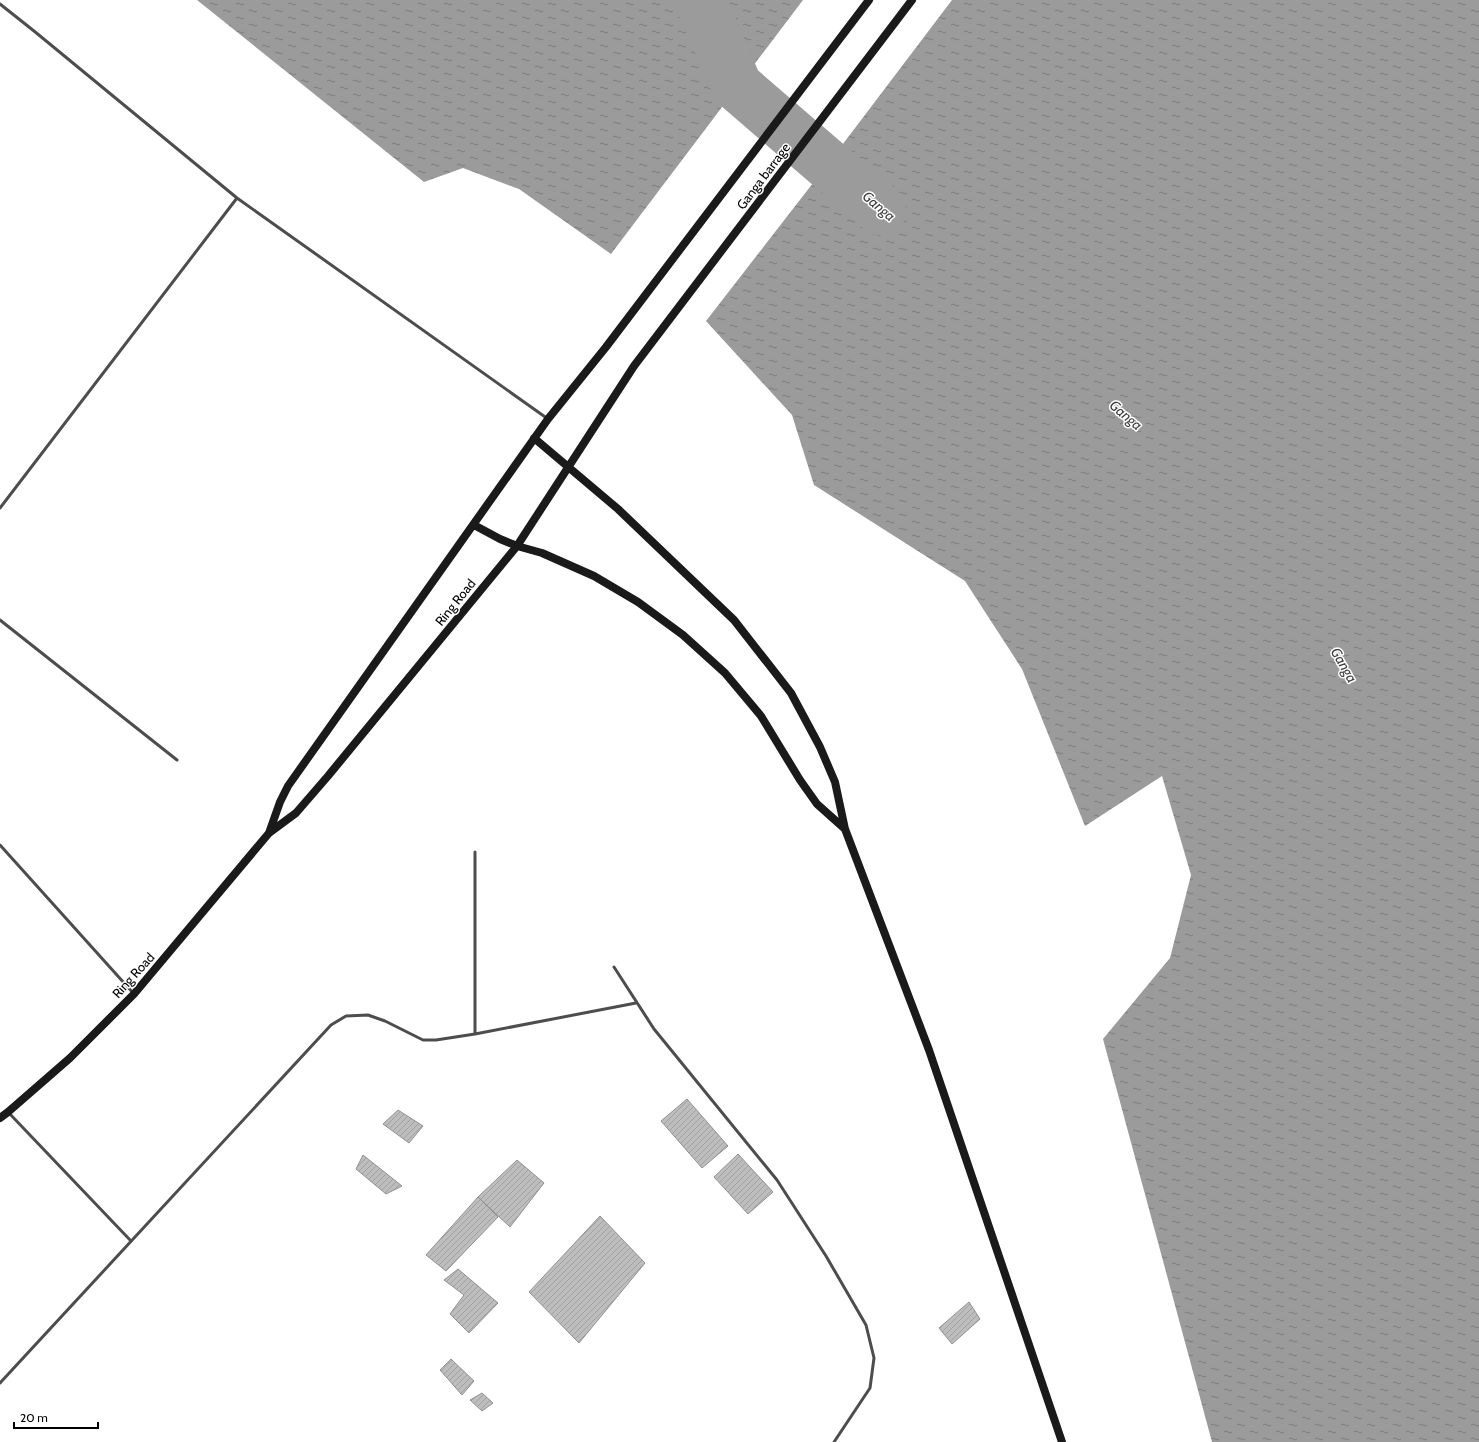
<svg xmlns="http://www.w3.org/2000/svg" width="1479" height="1442" font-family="Cabin,sans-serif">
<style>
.water{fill:url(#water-ripples)}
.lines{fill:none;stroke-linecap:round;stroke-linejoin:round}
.river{stroke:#9b9b9b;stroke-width:51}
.building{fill:url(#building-hatch);stroke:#919191}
.lane{stroke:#4d4d4d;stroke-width:3}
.secondary{stroke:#1a1a1a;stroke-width:8}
.labels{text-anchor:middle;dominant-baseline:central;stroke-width:3;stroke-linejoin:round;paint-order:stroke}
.street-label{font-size:13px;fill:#000;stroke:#fff}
.water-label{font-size:14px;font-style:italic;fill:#3c3c3c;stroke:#fff}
</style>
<defs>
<pattern id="water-ripples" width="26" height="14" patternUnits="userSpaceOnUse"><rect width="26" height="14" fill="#9b9b9b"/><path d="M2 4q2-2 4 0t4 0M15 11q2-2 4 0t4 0" fill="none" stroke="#7c7c7c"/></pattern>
<pattern id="building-hatch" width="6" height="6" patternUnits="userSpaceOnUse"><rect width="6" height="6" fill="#bdbdbd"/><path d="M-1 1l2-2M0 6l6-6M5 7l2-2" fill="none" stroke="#a1a1a1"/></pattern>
</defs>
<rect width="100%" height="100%" fill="#fff"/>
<path class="water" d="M 197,0 L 803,0 L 611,254 L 519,189 L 463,168 L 424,182 Z
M 952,0 L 1479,0 L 1479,1442 L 1212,1442 L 1103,1039 L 1170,958 L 1191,875 L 1162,776 L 1085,826 L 1022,669 L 965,581 L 814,485 L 792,415 L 706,321 L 827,165 Z"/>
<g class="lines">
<path class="river" d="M 700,0 L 737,86 L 881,210"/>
</g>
<path class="building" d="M 687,1099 L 728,1146 L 702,1168 L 661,1121 Z
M 398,1110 L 423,1126 L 409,1143 L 383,1124 Z
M 738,1154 L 773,1192 L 748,1214 L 714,1177 Z
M 363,1155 L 402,1186 L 386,1194 L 356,1169 Z
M 517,1160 L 544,1183 L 510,1227 L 478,1197 Z
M 478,1197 L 498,1217 L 446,1271 L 426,1255 Z
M 600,1216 L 645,1263 L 579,1343 L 529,1292 Z
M 458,1269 L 498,1303 L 469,1333 L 450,1314 L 464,1295 L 444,1280 Z
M 969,1302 L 980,1319 L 952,1344 L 939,1328 Z
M 451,1359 L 474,1381 L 462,1395 L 440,1370 Z
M 482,1393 L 493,1403 L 482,1411 L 470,1400 Z"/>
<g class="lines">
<path class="lane" d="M 0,4 L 34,31 L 237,198 L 548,419
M 0,508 L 237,198
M 0,620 L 177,760
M 0,845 L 134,994
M 475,852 L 475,1034
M 614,967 L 654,1029 L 777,1180 L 826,1256 L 866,1325 L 874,1358 L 870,1388 L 834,1442
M 8,1112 L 131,1241
M 0,1383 L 331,1025 L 346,1016 L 368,1015 L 385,1021 L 423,1040 L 436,1040 L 475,1034 L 636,1003"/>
<path class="secondary" d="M 534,438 L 618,509 L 734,620 L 791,693 L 820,747 L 835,782 L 845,829 L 929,1050 L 1062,1442
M 474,525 L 500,539 L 517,546 L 542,553 L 594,576 L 638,602 L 683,635 L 725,673 L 761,716 L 800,780 L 817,804 L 845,829
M 269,833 L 280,802 L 288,786 L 548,419 L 606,347 L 869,0
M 0,1118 L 8,1112 L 70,1058 L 134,994 L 269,833 L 296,813 L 328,776 L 517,546 L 634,366 L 912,0"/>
</g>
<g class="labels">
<g class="street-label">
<text transform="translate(763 176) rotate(-53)">Ganga barrage</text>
<text transform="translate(455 602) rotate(-51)">Ring Road</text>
<text transform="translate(133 975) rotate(-48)">Ring Road</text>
</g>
<g class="water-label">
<text transform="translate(879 206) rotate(40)">Ganga</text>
<text transform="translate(1126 415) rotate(40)">Ganga</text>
<text transform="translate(1344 665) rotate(60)">Ganga</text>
</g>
</g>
<path d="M14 1422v6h84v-6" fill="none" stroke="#000000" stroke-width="2"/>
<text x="20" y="1422" font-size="12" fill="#000000" stroke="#ffffff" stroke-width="3" paint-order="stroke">20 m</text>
</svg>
